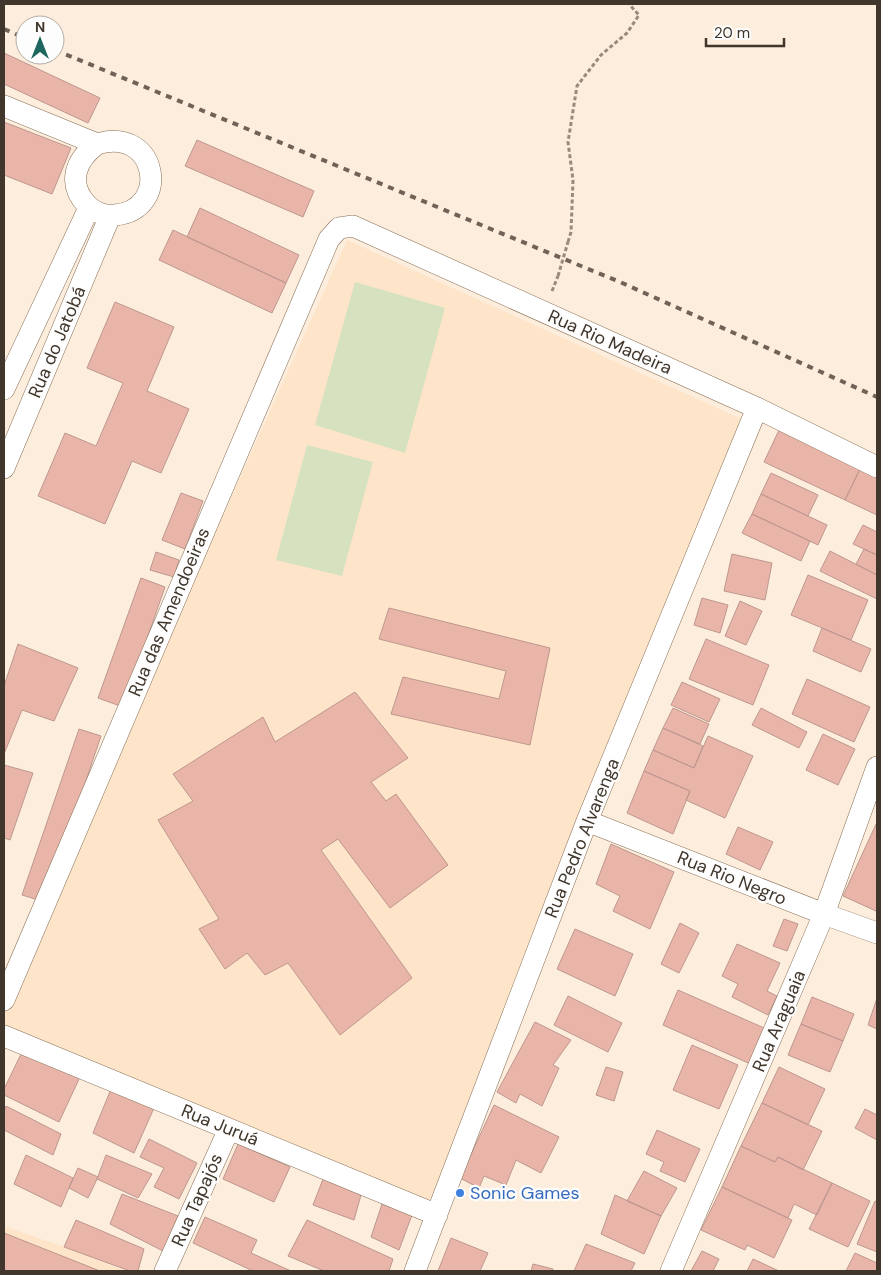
<svg xmlns="http://www.w3.org/2000/svg" width="881" height="1275" font-family="'DM Sans',sans-serif">
<style>
.built{fill:#fee5c9}
.green{fill:#d6e1c0}
.building{fill:#eab5a9;stroke:#bd978f}
.lines{fill:none;stroke-linecap:round;stroke-linejoin:round}
.street-casing{stroke:#866f56;stroke-width:22}
.path{stroke:#988b7d;stroke-width:3;stroke-dasharray:4 2.5;stroke-linecap:butt}
.street{stroke:#fff;stroke-width:21}
.rail{stroke:#6f6357;stroke-width:4;stroke-dasharray:6 6;stroke-linecap:butt}
.path-bridge{stroke:#988b7d;stroke-width:3;stroke-dasharray:4 2.5;stroke-linecap:butt}
.shop-dot{fill:#3f7fe0;stroke:#fdfdfd;stroke-width:2}
.labels{text-anchor:middle;dominant-baseline:central;stroke-width:4.5;stroke-linejoin:round;paint-order:stroke}
.street-label{font-size:18px;fill:#40362b;stroke:#fdfdfd}
.shop-label{font-size:18px;fill:#366cbe;stroke:#fdfdfd;text-anchor:start}
</style>
<rect width="100%" height="100%" fill="#fdeddc"/>
<path class="built" d="M 347,240 L 746,421 L 437,1215 L 4,1036 L 4,1002 Z
M 4,1226 L 64,1247 L 126,1271 L 4,1271 Z"/>
<path class="green" d="M 355,282 L 445,308 L 405,453 L 315,425 Z
M 307,445 L 373,462 L 342,576 L 276,560 Z"/>
<path class="building" d="M 4,53 L 100,98 L 88,123 L 4,84 Z
M 4,122 L 71,148 L 52,194 L 4,175 Z
M 197,140 L 314,191 L 303,217 L 185,166 Z
M 200,208 L 299,255 L 286,283 L 187,237 Z
M 173,230 L 286,283 L 272,313 L 159,260 Z
M 115,302 L 174,327 L 147,391 L 189,409 L 161,473 L 132,461 L 105,524 L 38,496 L 65,433 L 96,446 L 123,383 L 87,368 Z
M 779,430 L 860,469 L 845,500 L 764,462 Z
M 860,469 L 877,477 L 877,515 L 845,500 Z
M 771,473 L 818,495 L 808,516 L 761,494 Z
M 181,493 L 203,501 L 185,549 L 162,540 Z
M 761,494 L 827,525 L 818,545 L 752,514 Z
M 752,514 L 810,541 L 801,561 L 742,533 Z
M 863,525 L 877,532 L 877,555 L 853,544 Z
M 864,549 L 877,555 L 877,575 L 856,564 Z
M 830,551 L 877,575 L 877,599 L 820,571 Z
M 156,552 L 179,560 L 174,577 L 150,570 Z
M 732,554 L 772,563 L 765,600 L 724,591 Z
M 808,575 L 868,600 L 851,640 L 791,615 Z
M 141,578 L 165,587 L 123,707 L 98,698 Z
M 702,598 L 728,605 L 720,633 L 694,625 Z
M 740,601 L 762,611 L 746,645 L 725,636 Z
M 389,608 L 550,648 L 530,745 L 391,714 L 403,677 L 499,699 L 506,671 L 379,639 Z
M 822,628 L 871,649 L 861,672 L 813,651 Z
M 706,639 L 769,665 L 753,705 L 689,679 Z
M 18,644 L 78,668 L 54,721 L 22,710 L 4,754 L 4,686 Z
M 807,679 L 870,707 L 854,742 L 792,714 Z
M 682,682 L 720,699 L 709,722 L 671,705 Z
M 355,692 L 408,758 L 371,782 L 386,801 L 396,794 L 448,865 L 390,908 L 338,839 L 321,850 L 412,978 L 340,1035 L 288,963 L 265,975 L 247,953 L 225,969 L 199,929 L 219,919 L 158,820 L 193,801 L 173,774 L 263,717 L 275,742 Z
M 673,708 L 709,724 L 700,744 L 663,728 Z
M 761,708 L 807,732 L 799,748 L 752,725 Z
M 663,728 L 703,746 L 694,768 L 653,750 Z
M 79,729 L 101,736 L 45,902 L 22,895 Z
M 823,734 L 855,749 L 838,785 L 806,770 Z
M 708,736 L 753,756 L 725,818 L 686,800 L 690,791 L 644,771 L 653,750 L 694,768 Z
M 4,765 L 33,773 L 10,840 L 4,838 Z
M 644,771 L 690,791 L 673,834 L 627,813 Z
M 877,822 L 877,908 L 876,911 L 843,896 Z
M 738,827 L 773,842 L 760,870 L 726,854 Z
M 611,844 L 674,872 L 650,929 L 613,911 L 620,896 L 596,884 Z
M 784,919 L 798,924 L 787,951 L 773,946 Z
M 680,923 L 699,933 L 679,973 L 661,964 Z
M 575,929 L 633,954 L 615,996 L 557,969 Z
M 737,944 L 780,963 L 767,991 L 777,996 L 768,1015 L 732,997 L 738,984 L 722,976 Z
M 678,990 L 771,1031 L 755,1066 L 663,1025 Z
M 568,996 L 622,1023 L 608,1052 L 554,1025 Z
M 812,997 L 854,1014 L 843,1041 L 801,1024 Z
M 877,998 L 877,1029 L 868,1025 Z
M 535,1022 L 571,1040 L 553,1065 L 559,1068 L 542,1106 L 520,1094 L 516,1103 L 497,1092 Z
M 801,1024 L 843,1041 L 830,1072 L 788,1055 Z
M 692,1045 L 738,1065 L 719,1109 L 673,1090 Z
M 23,1050 L 80,1077 L 59,1122 L 4,1095 L 4,1089 Z
M 606,1067 L 623,1072 L 614,1101 L 596,1095 Z
M 779,1067 L 825,1089 L 808,1125 L 762,1103 Z
M 111,1089 L 154,1108 L 134,1153 L 93,1133 Z
M 762,1103 L 822,1131 L 803,1170 L 778,1157 L 775,1162 L 741,1146 Z
M 494,1105 L 559,1137 L 541,1173 L 516,1160 L 506,1185 L 484,1176 L 479,1188 L 460,1178 Z
M 6,1106 L 61,1134 L 53,1155 L 4,1130 L 4,1112 Z
M 865,1109 L 877,1115 L 877,1140 L 855,1128 Z
M 657,1130 L 700,1149 L 685,1182 L 660,1171 L 664,1162 L 646,1154 Z
M 149,1139 L 197,1163 L 179,1199 L 154,1187 L 164,1168 L 140,1157 Z
M 238,1144 L 290,1167 L 274,1202 L 223,1179 Z
M 741,1146 L 775,1162 L 778,1157 L 832,1183 L 817,1215 L 794,1204 L 788,1218 L 722,1187 Z
M 26,1155 L 73,1178 L 61,1207 L 14,1184 Z
M 106,1155 L 152,1174 L 138,1198 L 97,1179 Z
M 78,1168 L 98,1177 L 88,1198 L 69,1188 Z
M 644,1171 L 677,1188 L 661,1216 L 627,1201 Z
M 323,1179 L 361,1195 L 354,1220 L 313,1205 Z
M 832,1183 L 870,1201 L 848,1247 L 809,1229 Z
M 722,1187 L 792,1220 L 774,1258 L 747,1245 L 745,1250 L 701,1230 Z
M 122,1194 L 178,1216 L 163,1251 L 110,1224 Z
M 615,1195 L 661,1216 L 644,1254 L 601,1234 Z
M 875,1201 L 877,1202 L 877,1252 L 857,1244 Z
M 382,1204 L 412,1215 L 399,1250 L 371,1237 Z
M 205,1217 L 257,1240 L 251,1253 L 291,1271 L 253,1271 L 193,1243 Z
M 76,1220 L 144,1249 L 138,1271 L 130,1271 L 64,1247 Z
M 307,1220 L 393,1259 L 389,1271 L 324,1271 L 288,1256 Z
M 4,1233 L 100,1271 L 7,1271 L 4,1270 Z
M 451,1238 L 488,1253 L 480,1271 L 438,1271 Z
M 586,1244 L 635,1263 L 631,1271 L 574,1271 Z
M 702,1251 L 719,1259 L 713,1271 L 691,1271 Z
M 855,1253 L 877,1263 L 877,1271 L 846,1271 Z
M 753,1259 L 779,1271 L 747,1271 Z
M 533,1264 L 553,1269 L 553,1271 L 531,1271 Z"/>
<g class="lines">
<defs>
<path id="street" d="M 4,106 L 97,144 C 157,125 172,210 115,215 C 106,216 94,213 87,205 C 67,184 75,160 97,144
M 4,389 L 89,208
M 4,468 L 110,216
M 587,821 L 824,914 L 877,933
M 4,1000 L 329,239 L 339,228 L 353,226 L 757,408 L 877,467
M 4,1036 L 437,1215
M 165,1271 L 229,1129
M 415,1271 L 587,821 L 757,408
M 671,1271 L 824,914 L 877,767"/>
</defs>
<use href="#street" class="street-casing"/>
<path class="path" d="M 568,242 L 571,232 L 573,180 L 568,142 L 577,86 L 601,55 L 627,33 L 639,15 L 629,4
M 552,291 L 558,276"/>
<use href="#street" class="street"/>
<path class="rail" d="M 4,29 L 25,38
M 55,50 L 620,282 L 877,397"/>
<path class="path-bridge" d="M 558,276 L 568,242"/>
</g>
<circle class="shop-dot" cx="460" cy="1193" r="5"/>
<g class="labels">
<g class="street-label">
<text transform="translate(57 342) rotate(-67)">Rua do Jatobá</text>
<text transform="translate(610 342) rotate(24)">Rua Rio Madeira</text>
<text transform="translate(169 612) rotate(-67)">Rua das Amendoeiras</text>
<text transform="translate(582 838) rotate(-68)">Rua Pedro Alvarenga</text>
<text transform="translate(732 878) rotate(22)">Rua Rio Negro</text>
<text transform="translate(779 1021) rotate(-67)">Rua Araguaia</text>
<text transform="translate(220 1125) rotate(22)">Rua Juruá</text>
<text transform="translate(197 1200) rotate(-66)">Rua Tapajós</text>
</g>
<g class="shop-label">
<text x="470" y="1193">Sonic Games</text>
</g>
</g>
<rect width="881" height="1275" fill="none" stroke="#40362b" stroke-width="10"/>
<g transform="translate(40 40)"><circle r="24" fill="#fdfdfd" stroke="#b1ada9"/>
<path d="M0-4L9 19L0 12L-9 19Z" fill="#1c665e"/>
<text y="-8" font-size="14" font-weight="bold" text-anchor="middle" fill="#40362b">N</text>
</g>
<path d="M706 38v8h78v-8" fill="none" stroke="#40362b" stroke-width="2.5"/>
<text x="714" y="38" font-size="15" fill="#40362b" stroke="#fdfdfd" stroke-width="4" paint-order="stroke">20 m</text>
</svg>
